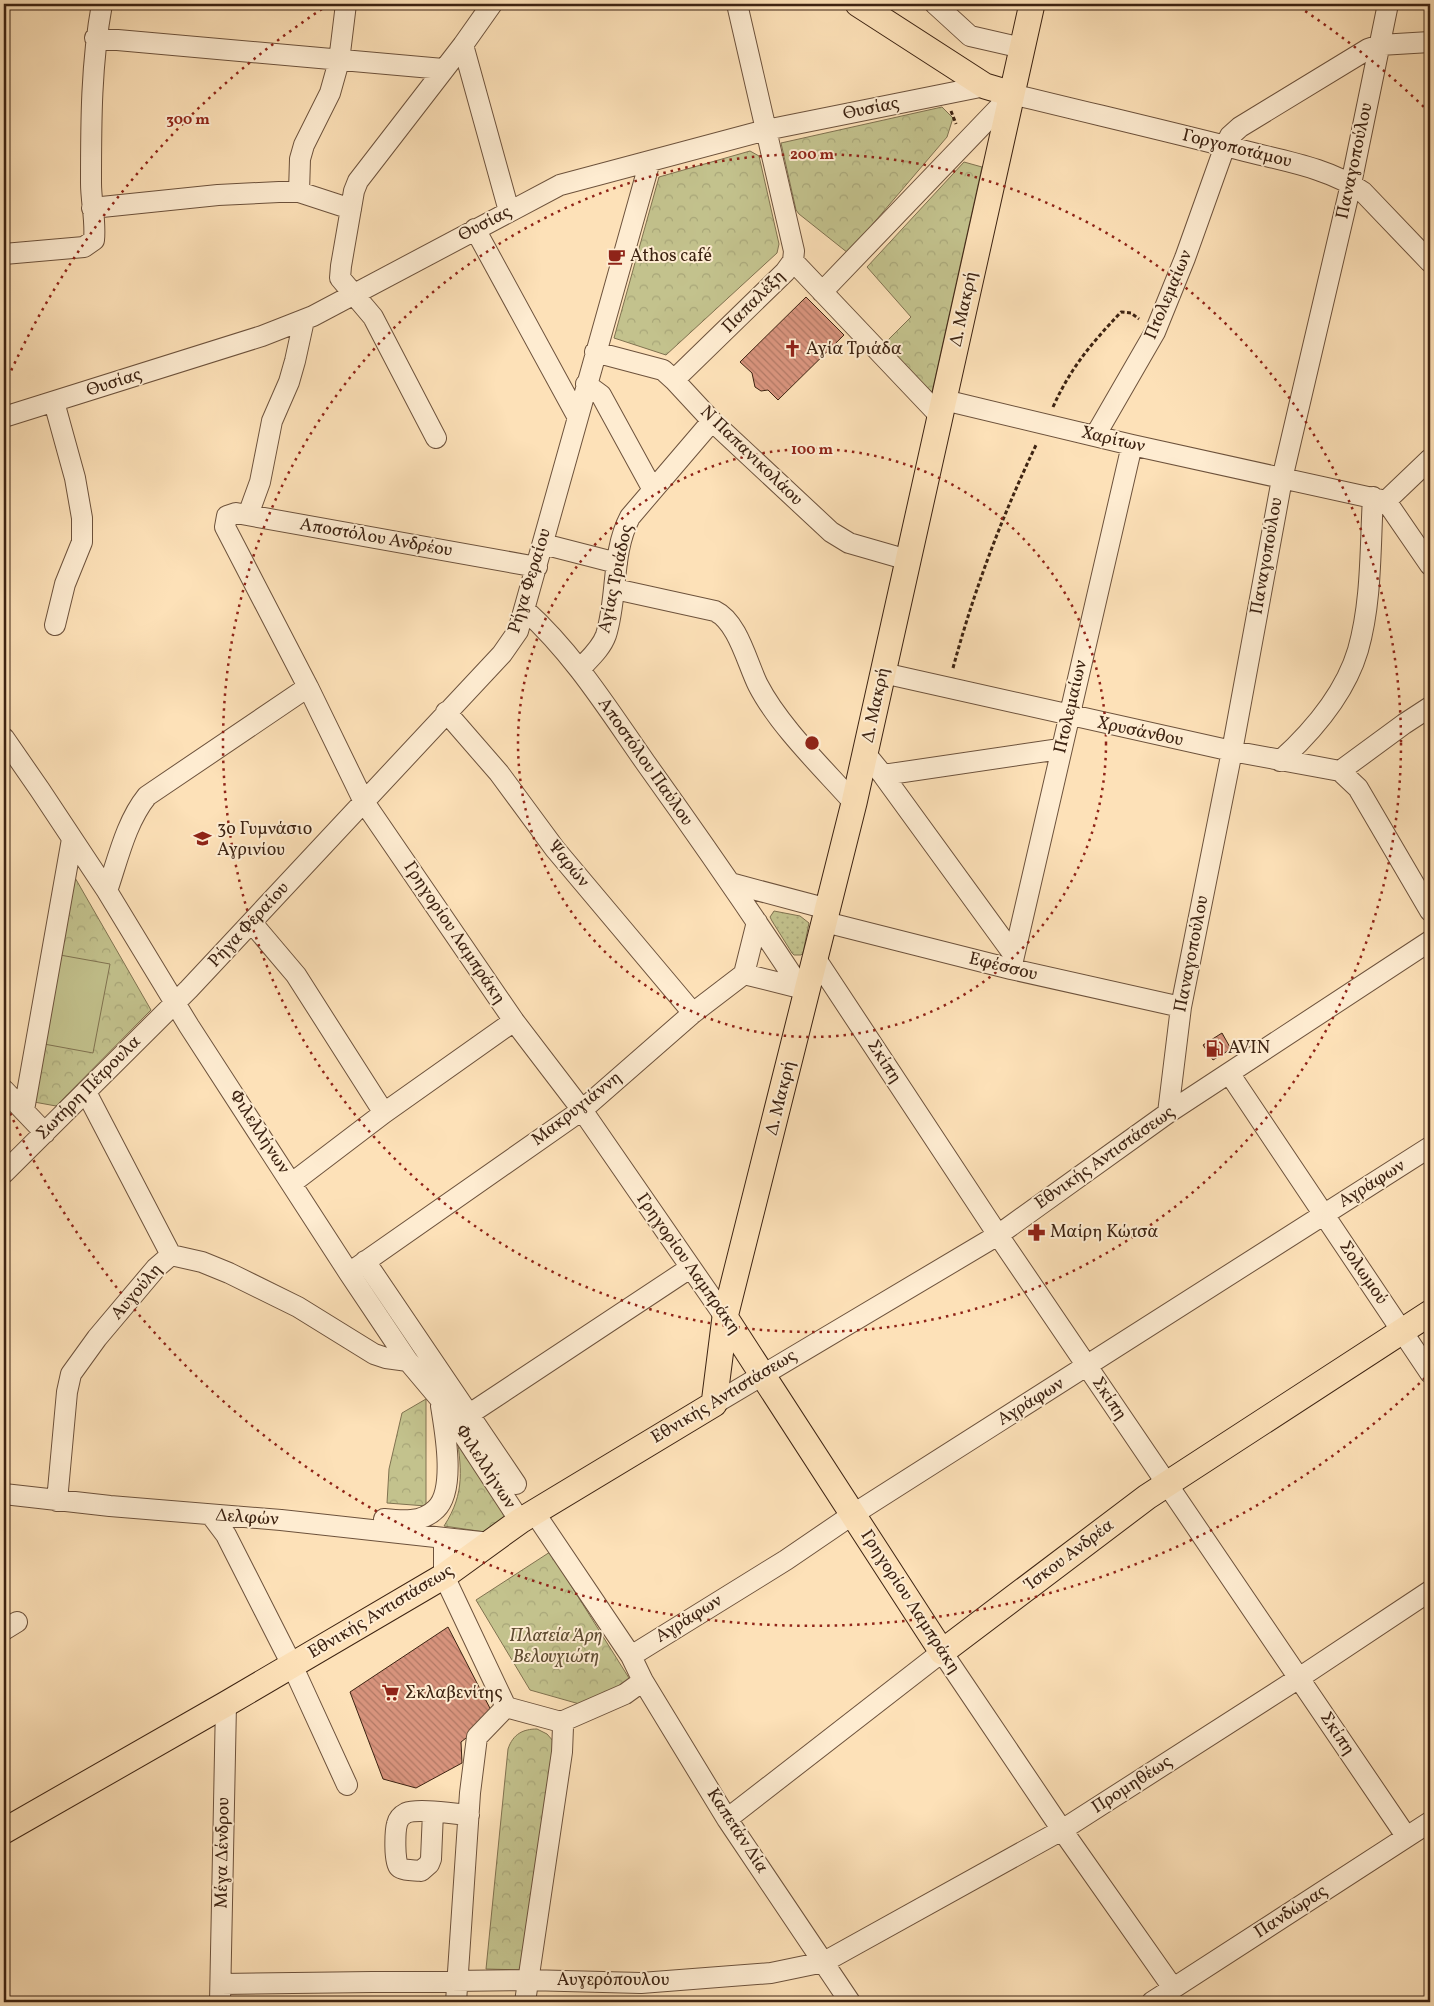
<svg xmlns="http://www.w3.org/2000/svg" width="1434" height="2006" font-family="Vollkorn,serif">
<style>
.grass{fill:url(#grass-dots);stroke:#807250}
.park{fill:url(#park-crowns);stroke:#807250}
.garden{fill:#c3c28d;stroke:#807250}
.building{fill:url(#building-back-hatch);stroke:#3d2312}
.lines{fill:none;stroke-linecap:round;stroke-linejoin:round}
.minor-casing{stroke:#6d523c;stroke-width:22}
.major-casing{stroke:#3d2312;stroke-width:27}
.path{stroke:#3d2312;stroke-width:3;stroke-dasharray:4 2.5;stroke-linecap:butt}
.minor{stroke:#feecd1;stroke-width:20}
.major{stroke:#fde1b8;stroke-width:25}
.ring{fill:none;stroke:#8f2418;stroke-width:2.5;stroke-dasharray:2.5 5}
.labels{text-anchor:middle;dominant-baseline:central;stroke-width:4;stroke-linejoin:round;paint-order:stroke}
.street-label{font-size:18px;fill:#3d2312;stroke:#feecd1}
.poi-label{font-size:18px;fill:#3d2312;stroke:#feecd1;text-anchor:start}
.park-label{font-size:18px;font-style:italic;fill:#5e4b31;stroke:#feecd1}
.centre{fill:#8f2418;stroke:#feecd1;stroke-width:2.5}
.ring-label{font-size:15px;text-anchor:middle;font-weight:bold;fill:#8f2418;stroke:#feecd1;stroke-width:4;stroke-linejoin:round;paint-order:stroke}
</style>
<defs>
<pattern id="grass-dots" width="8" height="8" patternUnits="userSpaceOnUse" patternTransform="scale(1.25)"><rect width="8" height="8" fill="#c3c28d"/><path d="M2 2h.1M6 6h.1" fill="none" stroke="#a8a679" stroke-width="1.8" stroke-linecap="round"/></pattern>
<pattern id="park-crowns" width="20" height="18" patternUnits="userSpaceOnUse" patternTransform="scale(1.25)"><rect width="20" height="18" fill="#c3c28d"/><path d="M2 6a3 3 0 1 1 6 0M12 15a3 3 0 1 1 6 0" fill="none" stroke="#a8a679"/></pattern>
<pattern id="building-back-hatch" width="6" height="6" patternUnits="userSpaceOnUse" patternTransform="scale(1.25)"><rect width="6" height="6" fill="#d7937c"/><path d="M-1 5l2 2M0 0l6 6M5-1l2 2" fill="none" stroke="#b07864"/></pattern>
</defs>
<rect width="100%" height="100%" fill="#fde1b8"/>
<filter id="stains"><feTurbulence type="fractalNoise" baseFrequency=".004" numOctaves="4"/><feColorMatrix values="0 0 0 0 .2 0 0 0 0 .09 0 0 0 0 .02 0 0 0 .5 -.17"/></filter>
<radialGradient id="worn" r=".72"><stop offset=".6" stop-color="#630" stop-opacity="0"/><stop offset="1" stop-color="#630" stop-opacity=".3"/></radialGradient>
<path class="grass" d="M 774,911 L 800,916 L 809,923 L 803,953 L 801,955 L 794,955 L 792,953 L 772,921 L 770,917 Z"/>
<path class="park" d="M 942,107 L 953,118 L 947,137 L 848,253 L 799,214 L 796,210 L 781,143 Z
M 750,151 L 759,156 L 779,244 L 777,253 L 666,355 L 614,338 L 659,177 Z
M 964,162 L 982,167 L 932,392 L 883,345 L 911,317 L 867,267 Z
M 74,876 L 151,1010 L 56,1106 L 34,1102 Z
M 426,1399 L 426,1506 L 387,1503 L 389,1469 L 402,1413 Z
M 456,1429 L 510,1516 L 485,1532 L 444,1526 C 466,1492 461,1468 456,1429 Z
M 550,1552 L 629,1678 L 630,1682 L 583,1705 L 530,1690 L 476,1600 Z
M 537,1729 L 547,1734 L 554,1742 L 522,1970 L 486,1969 L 508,1749 C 513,1734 523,1729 537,1729 Z"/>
<path class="garden" d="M 60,955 L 110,964 L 93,1053 L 44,1044 Z"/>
<path class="building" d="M 806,297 L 844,335 L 778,400 L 768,390 L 761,391 L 755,387 L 752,373 L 740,362 Z
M 1222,1033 L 1231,1049 L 1213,1060 L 1203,1045 Z
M 448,1627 L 494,1716 L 461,1742 L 462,1763 L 416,1788 L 383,1779 L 350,1692 Z"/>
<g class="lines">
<defs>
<path id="minor" d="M 935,4 L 970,36 L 1022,48
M 95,38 L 443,69
M 463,45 L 509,211
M 299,192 L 300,159 L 304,145 L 330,93 L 339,61 L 346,4
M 92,208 L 218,195 L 279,192 L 299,192 L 351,209
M 475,229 L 577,416
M 4,254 L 84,247 L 94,240 C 96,221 91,202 91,183 C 91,122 91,64 102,4
M 793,261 L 940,416
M 822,292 L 1012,94 C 1089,113 1167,131 1245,151 C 1284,161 1329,168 1363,192 L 1430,262
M 595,352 L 663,370 L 674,380 L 712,421 L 831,532 L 849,543 L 908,560
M 674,380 L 785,272 L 793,261 L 794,251 L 737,4
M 586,384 L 601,395 L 653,490
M 944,400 L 1132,445 L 1386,501 L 1430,459
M 54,402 L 75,478 L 82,518 L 82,542 L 65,584 L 55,625
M 4,417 L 262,336 L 313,316 L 560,185 L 766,130 L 985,86
M 1095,436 L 1155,332 L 1185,258 L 1225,146 L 1230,136 L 1240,127 L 1368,49 L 1380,45 L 1430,42
M 436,438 L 373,317 L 340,278 L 341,266 L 354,191 L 358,181 L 463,45 L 492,4
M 1386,501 L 1430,565
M 248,515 L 260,482 L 272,421 L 289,382 L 295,361 L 304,320
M 543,544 L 617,563
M 537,567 L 236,513 L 227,516 L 225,527 L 308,687 L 364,802 L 514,1021 L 582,1110 L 725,1317
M 615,589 L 715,611 C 738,622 747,663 758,685 C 779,726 823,768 854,803
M 525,610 C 573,653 608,709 645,762 C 698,836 750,911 800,987
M 580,669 C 589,659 601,649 606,635 C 618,597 611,553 630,517 L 712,421
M 883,673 L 1232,751 L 1340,771 L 1358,788 L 1430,911
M 446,712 L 499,773 L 555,849 L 693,1013
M 4,738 L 40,790 L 107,891 L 189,1026 L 349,1273 L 408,1361 L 440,1399 L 520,1521
M 865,753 L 883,775 L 1014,955
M 1280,761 C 1313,731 1345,694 1358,650 C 1372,601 1370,547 1373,497
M 1340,771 L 1404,724 L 1430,707
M 883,775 L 1060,749
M 730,883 L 828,909
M 107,891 C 118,859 126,822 147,796 L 308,687
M 825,922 L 1011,969 L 1181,1007
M 252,923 L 296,975 L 384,1113
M 816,959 L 998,1235 L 1406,1836
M 1011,969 L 1132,445
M 744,974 L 757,922
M 1229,1073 L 1430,1373
M 4,1090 L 45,1133
M 24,1110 L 72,839
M 1168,1113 L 1181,1007 L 1232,751 L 1282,479 L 1351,184 L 1388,4
M 4,1173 L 189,989 L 502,654 L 518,631 L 650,161
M 292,1183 L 384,1113 L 514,1021
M 171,1255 L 202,1262 L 229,1273 L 298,1307 L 374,1354 L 386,1358 L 408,1361
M 365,1261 L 516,1484
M 349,1273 L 582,1110 L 693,1013 L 744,974 L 808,990
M 714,1404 L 998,1235 L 1168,1113 L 1430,941
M 468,1415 L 690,1268
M 4,1494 L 110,1506 L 281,1520 L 490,1543
M 57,1501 L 67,1392 L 71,1374 L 97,1338 L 156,1268 L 171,1255 L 86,1092
M 534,1512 L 631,1656 L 643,1681 L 727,1819 L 850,2002
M 211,1515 L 226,1535 L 292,1665 L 347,1785
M 384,1519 C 402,1521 422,1523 436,1509 C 456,1490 445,1431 441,1406
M 444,1538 L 444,1576 L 506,1707 L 561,1722 L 625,1694 L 643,1681
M 4,1630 L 17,1622
M 631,1656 L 786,1560 L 852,1515 L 1430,1147
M 433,1812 L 431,1859 L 429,1864 L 421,1871 C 415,1870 403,1871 399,1867 C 394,1862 395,1831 397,1824 C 398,1819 402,1815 406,1813 C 418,1808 455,1814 469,1815
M 727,1819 L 942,1652 L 1062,1830 L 1173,1988
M 221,1984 L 527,1980 L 641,1983 L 771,1973 L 824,1962 L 1062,1830 L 1299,1678 L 1430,1591
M 220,2002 L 226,1704
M 456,2002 L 470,1793 L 477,1737 L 506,1707
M 525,2002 L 562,1752 L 563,1727 L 561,1722
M 1152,2002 L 1430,1822"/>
<path id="major" d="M 858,4 L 985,86 L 1012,94
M 725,1317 L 942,1652 L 1147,1497 L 1430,1313
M 4,1831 L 226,1704 L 444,1576 L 520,1521 L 714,1404 L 725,1317 L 854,803 L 1032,4"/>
</defs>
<use href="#minor" class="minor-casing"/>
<use href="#major" class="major-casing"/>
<path class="path" d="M 951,111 L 956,124
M 1053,407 C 1071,367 1091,344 1121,312 L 1131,313 L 1139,319
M 953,668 C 974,590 1002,516 1037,443"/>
<use href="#minor" class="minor"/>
<use href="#major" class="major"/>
</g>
<g class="ring">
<circle cx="812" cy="743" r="294"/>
<circle cx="812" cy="743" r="589"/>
<path d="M1425 1378A883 883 0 0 1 5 1102M5 384A883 883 0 0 1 325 7M1299 7A883 883 0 0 1 1425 108"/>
</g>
<defs>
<symbol id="cafe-bare" viewBox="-9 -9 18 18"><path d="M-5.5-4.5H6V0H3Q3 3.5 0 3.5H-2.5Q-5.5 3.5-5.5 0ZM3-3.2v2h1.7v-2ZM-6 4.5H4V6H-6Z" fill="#8f2418" stroke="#feecd1" stroke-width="2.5" paint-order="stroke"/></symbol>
<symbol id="church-bare" viewBox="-9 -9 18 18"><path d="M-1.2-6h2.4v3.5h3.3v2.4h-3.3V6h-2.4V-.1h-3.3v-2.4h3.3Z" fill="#8f2418" stroke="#feecd1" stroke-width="2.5" paint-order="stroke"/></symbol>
<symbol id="school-bare" viewBox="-9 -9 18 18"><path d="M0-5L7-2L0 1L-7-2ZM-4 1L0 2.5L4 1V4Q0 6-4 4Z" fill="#8f2418" stroke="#feecd1" stroke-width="2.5" paint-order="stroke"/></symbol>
<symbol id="fuel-bare" viewBox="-9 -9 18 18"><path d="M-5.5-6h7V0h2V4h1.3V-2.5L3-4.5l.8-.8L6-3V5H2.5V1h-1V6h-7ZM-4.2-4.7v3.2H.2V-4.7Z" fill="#8f2418" stroke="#feecd1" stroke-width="2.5" paint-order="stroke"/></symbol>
<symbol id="pharmacy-bare" viewBox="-9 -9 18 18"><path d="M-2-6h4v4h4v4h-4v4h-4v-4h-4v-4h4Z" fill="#8f2418" stroke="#feecd1" stroke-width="2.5" paint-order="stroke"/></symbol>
<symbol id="supermarket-bare" viewBox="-9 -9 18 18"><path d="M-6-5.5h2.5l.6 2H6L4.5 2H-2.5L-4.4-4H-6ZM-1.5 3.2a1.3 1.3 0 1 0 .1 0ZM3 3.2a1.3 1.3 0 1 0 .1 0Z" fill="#8f2418" stroke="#feecd1" stroke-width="2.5" paint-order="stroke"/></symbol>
</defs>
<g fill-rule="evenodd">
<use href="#cafe-bare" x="604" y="244" width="25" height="25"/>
<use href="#church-bare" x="780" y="336" width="25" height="25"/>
<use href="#school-bare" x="190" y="826" width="25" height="25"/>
<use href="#fuel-bare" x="1202" y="1036" width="25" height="25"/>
<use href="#pharmacy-bare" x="1024" y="1220" width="25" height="25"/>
<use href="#supermarket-bare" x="378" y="1680" width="25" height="25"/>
</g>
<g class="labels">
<g class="street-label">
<text transform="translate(871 109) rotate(-12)">Θυσίας</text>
<text transform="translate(1237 149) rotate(14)">Γοργοποτάμου</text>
<text transform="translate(1355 161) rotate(-78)">Παναγοπούλου</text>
<text transform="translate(485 224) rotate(-28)">Θυσίας</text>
<text transform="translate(1169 295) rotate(-67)">Πτολεμαίων</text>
<text transform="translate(754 302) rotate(-45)">Παπαλέξη</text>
<text transform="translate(964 309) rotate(-78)">Δ. Μακρή</text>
<text transform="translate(114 383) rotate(-18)">Θυσίας</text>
<text transform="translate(1113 440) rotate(13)">Χαρίτων</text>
<text transform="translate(751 456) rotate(44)">Ν Παπανικολάου</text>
<text transform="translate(376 538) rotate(10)">Αποστόλου Ανδρέου</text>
<text transform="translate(1267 556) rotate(-80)">Παναγοπούλου</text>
<text transform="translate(616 579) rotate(-78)">Αγίας Τριάδος</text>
<text transform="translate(530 581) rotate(-73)">Ρήγα Φεραίου</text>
<text transform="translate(876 705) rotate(-78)">Δ. Μακρή</text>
<text transform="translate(1071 707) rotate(-77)">Πτολεμαίων</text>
<text transform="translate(1140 732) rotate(12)">Χρυσάνθου</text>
<text transform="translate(645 762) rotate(55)">Αποστόλου Παύλου</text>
<text transform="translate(568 864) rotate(51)">Ψαρών</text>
<text transform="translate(249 925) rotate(-47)">Ρήγα Φεραίου</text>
<text transform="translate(454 933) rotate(56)">Γρηγορίου Λαμπράκη</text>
<text transform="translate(1192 954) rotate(-79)">Παναγοπούλου</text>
<text transform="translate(1003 967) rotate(14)">Εφέσσου</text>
<text transform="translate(884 1062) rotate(57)">Σκίπη</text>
<text transform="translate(89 1088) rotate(-45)">Σωτήρη Πέτρουλα</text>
<text transform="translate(781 1098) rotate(-76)">Δ. Μακρή</text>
<text transform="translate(577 1109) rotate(-38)">Μακρυγιάννη</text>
<text transform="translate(259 1132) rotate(57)">Φιλελλήνων</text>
<text transform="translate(1105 1158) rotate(-35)">Εθνικής Αντιστάσεως</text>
<text transform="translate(1372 1184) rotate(-32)">Αγράφων</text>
<text transform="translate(688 1264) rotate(55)">Γρηγορίου Λαμπράκη</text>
<text transform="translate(1363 1273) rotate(56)">Σολωμού</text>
<text transform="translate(137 1292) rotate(-49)">Αυγούλη</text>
<text transform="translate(724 1397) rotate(-31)">Εθνικής Αντιστάσεως</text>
<text transform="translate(1109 1399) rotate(56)">Σκίπη</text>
<text transform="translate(1031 1402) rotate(-32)">Αγράφων</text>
<text transform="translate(485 1467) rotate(57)">Φιλελλήνων</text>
<text transform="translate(247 1518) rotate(4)">Δελφών</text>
<text transform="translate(1070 1555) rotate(-37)">Ίσκου Ανδρέα</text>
<text transform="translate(910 1602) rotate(57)">Γρηγορίου Λαμπράκη</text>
<text transform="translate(381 1612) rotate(-31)">Εθνικής Αντιστάσεως</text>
<text transform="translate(689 1619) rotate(-32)">Αγράφων</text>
<text transform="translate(1337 1734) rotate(56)">Σκίπη</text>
<text transform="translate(1132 1785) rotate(-33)">Προμηθέως</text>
<text transform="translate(737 1831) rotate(57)">Καπετάν Δία</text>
<text transform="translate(223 1853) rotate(-89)">Μέγα Δένδρου</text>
<text transform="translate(1291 1912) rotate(-33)">Πανδώρας</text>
<text x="613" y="1980">Αυγερόπουλου</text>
</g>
<g class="poi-label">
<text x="630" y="256">Athos café</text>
<text x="806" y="349">Αγία Τριάδα</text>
<text x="217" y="829">3ο Γυμνάσιο<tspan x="217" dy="21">Αγρινίου</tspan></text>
<text x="1228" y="1048">AVIN</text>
<text x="1050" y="1232">Μαίρη Κώτσα</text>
<text x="405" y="1693">Σκλαβενίτης</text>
</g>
<g class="park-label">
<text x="556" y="1636">Πλατεία Άρη<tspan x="556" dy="21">Βελουχιώτη</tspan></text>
</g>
</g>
<circle cx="812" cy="743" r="8" class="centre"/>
<g class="ring-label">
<text x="188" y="124">300 m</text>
<text x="812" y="159">200 m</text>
<text x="812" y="454">100 m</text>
</g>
<rect width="1434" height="2006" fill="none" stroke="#fde1b8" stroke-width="20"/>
<rect x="5" y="5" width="1424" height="1996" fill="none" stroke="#3d2312" stroke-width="2.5"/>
<rect x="10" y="10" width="1414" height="1986" fill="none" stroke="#3d2312"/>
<rect width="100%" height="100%" filter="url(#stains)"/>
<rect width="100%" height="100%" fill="url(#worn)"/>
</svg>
